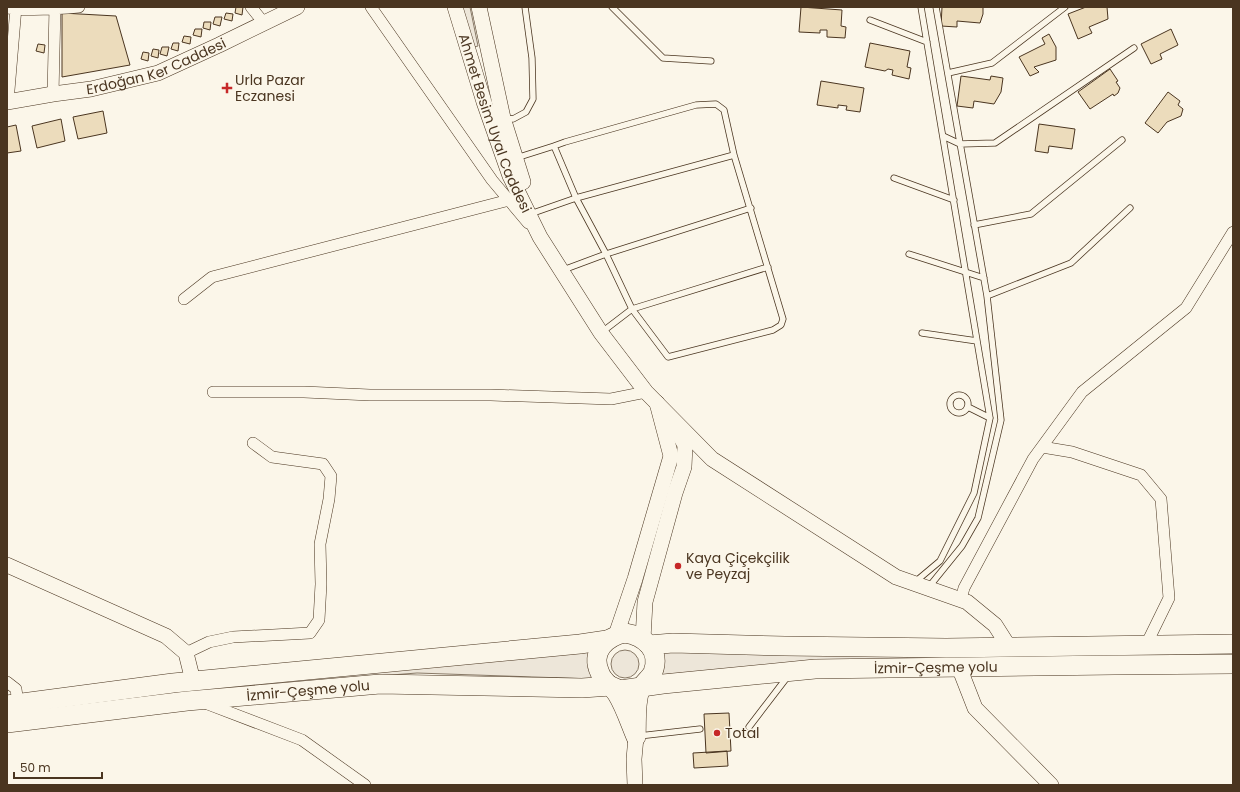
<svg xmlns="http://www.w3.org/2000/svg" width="1240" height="792" font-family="Poppins,sans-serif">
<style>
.green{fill:#ede6d9;stroke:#887966}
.building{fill:#ecdcbc;stroke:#4a3520}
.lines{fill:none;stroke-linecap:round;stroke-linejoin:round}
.lane-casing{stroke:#4a3520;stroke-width:7}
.street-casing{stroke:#4a3520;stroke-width:12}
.secondary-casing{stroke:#4a3520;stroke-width:16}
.highway-casing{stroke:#4a3520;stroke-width:20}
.lane{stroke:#fbf6e9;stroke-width:5.5}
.street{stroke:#fbf6e9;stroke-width:11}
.secondary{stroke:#fbf6e9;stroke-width:15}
.highway{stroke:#fbf6e9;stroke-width:19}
.poi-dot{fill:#c62828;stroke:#fbf6e9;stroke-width:1.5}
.labels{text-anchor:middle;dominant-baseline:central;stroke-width:3;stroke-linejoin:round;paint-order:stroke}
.street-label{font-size:14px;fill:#4a3520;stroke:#fbf6e9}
.poi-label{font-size:14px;fill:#4a3520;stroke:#fbf6e9;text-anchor:start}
</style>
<rect width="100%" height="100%" fill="#fbf6e9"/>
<path class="green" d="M 461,7 L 470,7 L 478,46 L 474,47 Z
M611 664a14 14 0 1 1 28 0a14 14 0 1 1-28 0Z
M 658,651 L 1137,655 L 847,660 L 659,675 Z
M 591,652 L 593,679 L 417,673 L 262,685 L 114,698 L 190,689 Z"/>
<path class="building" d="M 236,7 L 243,7 L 242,15 L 235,13 Z
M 801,7 L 842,10 L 841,26 L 846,27 L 845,38 L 827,37 L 827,30 L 820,30 L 820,33 L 799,32 Z
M 942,7 L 983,7 L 983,14 L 980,23 L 957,21 L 957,27 L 941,26 Z
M 1086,7 L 1107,7 L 1108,19 L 1089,27 L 1092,33 L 1078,39 L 1068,14 Z
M 62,13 L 116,16 L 130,65 L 62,77 Z
M 226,13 L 233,14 L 232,21 L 224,19 Z
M 215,17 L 222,17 L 220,26 L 213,24 Z
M 204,22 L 211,22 L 210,30 L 203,28 Z
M 195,29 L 202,29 L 201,37 L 193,35 Z
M 1171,29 L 1178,45 L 1160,54 L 1162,59 L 1151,64 L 1141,44 Z
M 1049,34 L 1056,47 L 1056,60 L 1034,67 L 1039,72 L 1030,76 L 1019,57 L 1045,44 L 1042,38 Z
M 184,36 L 191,37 L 190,44 L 182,42 Z
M 173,43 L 179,43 L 178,51 L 171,49 Z
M 870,43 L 910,51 L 907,67 L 911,68 L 909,79 L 892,75 L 893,70 L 888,69 L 885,71 L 865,67 Z
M 38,44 L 45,45 L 44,53 L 36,51 Z
M 162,47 L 169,47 L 167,56 L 160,54 Z
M 153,49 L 159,50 L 158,58 L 151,56 Z
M 143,52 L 149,53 L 148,61 L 141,59 Z
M 1110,69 L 1118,81 L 1116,82 L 1120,88 L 1118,93 L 1114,96 L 1113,94 L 1090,109 L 1078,92 Z
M 961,76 L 990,80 L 991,76 L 1003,78 L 1001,92 L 994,104 L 974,101 L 973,108 L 957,106 Z
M 821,81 L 864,88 L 860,112 L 846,110 L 847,106 L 838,105 L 838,108 L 817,105 Z
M 1168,92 L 1180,101 L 1178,105 L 1183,109 L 1181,116 L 1167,122 L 1158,133 L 1145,123 Z
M 103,111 L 107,133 L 78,139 L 73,117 Z
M 61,119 L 65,141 L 37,148 L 32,126 Z
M 1039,124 L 1075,129 L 1072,149 L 1049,146 L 1048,153 L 1035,151 Z
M 16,125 L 21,151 L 7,153 L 7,127 Z
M 729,713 L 731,751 L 706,753 L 704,714 Z
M 727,751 L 728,766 L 694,768 L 693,753 Z"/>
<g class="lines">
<defs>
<path id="lane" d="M 612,7 L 663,58 L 711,61
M 870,20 L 927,42
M 948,73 L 992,63 L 1065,7
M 716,104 L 724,110 L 734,155 L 783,319 L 781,325 L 773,330 L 668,357 L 632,309 L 606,254 L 576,198 L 554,146 L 565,142 L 696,105 Z
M 505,118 L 513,119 L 526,112 L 533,99 L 532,58 L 525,7
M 943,136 L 960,144 L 995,143 L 1134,48
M 516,158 L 554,146
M 894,178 L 954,200
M 533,213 L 576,198 L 734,155
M 974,225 L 1031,214 L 1122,140
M 909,254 L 984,278
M 563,270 L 606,254 L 751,208
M 987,296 L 1071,263 L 1130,208
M 602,332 L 632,309 L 768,267
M 922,333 L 977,341
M950 404a9 9 0 1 1 18 0a9 9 0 1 1-18 0Z
M 968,407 L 990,418
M 915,582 L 940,561 L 974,493 L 990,418 L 921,7
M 928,588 L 962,546 L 978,518 L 1001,420 L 987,296 L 936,7
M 749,727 L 788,676
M 639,736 L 700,729"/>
<path id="street" d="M 251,7 L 264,23
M 371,7 L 492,180 L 528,223
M 7,8 C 31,11 55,9 79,7
M 53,94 L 55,7
M 8,102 L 16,7
M 184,299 L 212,277 L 509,200
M 213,392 L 304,392 L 370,395 L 491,395 L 611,399 L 646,392
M 1042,447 L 1072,452 L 1141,475 L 1161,499 L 1169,598 L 1146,645
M 961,599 L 964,588 L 1033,459 L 1082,392 L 1186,308 L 1233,232
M 186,653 L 209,642 L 233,637 L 310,633 L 319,620 L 321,584 L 320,544 L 329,499 L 331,476 L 323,464 L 272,457 L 253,443
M 7,682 L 16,689 L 18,704
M 205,703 L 302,740 L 365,785"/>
<g id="secondary">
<path id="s1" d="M 455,7 L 484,102 L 510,176 L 540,237 L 601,333 L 646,392 L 712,459 L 896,577 L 967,602 L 995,625 L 1009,647"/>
<path d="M 479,7 L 503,118 L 523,182"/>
<path id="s2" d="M 7,102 L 53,94 L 91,89 L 158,73 L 219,45 L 297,7"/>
<path d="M 7,565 L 166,636 L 186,653 L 193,681"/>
<path d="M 616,635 L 635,579 L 671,456 L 657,403"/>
<path d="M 643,639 L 645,602 L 675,493 L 684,467 L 685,445 L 676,429"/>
<path d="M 959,667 L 975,708 L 1051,785"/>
<path d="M 635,785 L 634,759 L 636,737"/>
</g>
<g id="highway">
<path d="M 625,633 C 645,636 661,651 653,672 C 650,679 642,683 640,690 C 635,704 637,721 636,737 C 630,723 625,707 617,694 C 612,686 603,682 600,673 C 590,652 606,637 625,633 Z"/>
<path d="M 649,645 L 673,643 L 785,646 L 946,648 L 1233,644"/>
<path d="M 7,705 L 173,683 L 580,644 L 607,640"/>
<path id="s3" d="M 7,723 L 187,701 L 380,684 L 582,688 L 611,686 L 620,690 L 663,684 L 815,669 L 1114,665 L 1233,664"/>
</g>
</defs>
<use href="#lane" class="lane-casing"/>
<use href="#street" class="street-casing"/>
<use href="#secondary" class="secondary-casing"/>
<use href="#highway" class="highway-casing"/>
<use href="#lane" class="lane"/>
<use href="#street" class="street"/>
<use href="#secondary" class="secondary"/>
<use href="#highway" class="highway"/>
</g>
<g class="poi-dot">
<path d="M225 82h4v4h4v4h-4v4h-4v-4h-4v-4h4z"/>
<circle cx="678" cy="566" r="4"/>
<circle cx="717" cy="733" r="4"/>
</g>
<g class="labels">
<g class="street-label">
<text stroke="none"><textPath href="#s2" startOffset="154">Erdoğan Ker Caddesi</textPath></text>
<text stroke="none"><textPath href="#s1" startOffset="123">Ahmet Besim Uyal Caddesi</textPath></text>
<text stroke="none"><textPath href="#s3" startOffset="933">İzmir-Çeşme yolu</textPath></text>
<text stroke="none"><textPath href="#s3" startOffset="303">İzmir-Çeşme yolu</textPath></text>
</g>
<g class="poi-label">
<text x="235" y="80">Urla Pazar<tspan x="235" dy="16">Eczanesi</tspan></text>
<text x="686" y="558">Kaya Çiçekçilik<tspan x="686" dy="16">ve Peyzaj</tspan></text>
<text x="725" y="733">Total</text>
</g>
</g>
<rect width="1240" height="792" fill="none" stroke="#4a3520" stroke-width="16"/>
<path d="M14 772v6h88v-6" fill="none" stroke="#4a3520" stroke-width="2"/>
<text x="20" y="772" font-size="12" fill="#4a3520" stroke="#fbf6e9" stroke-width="3" paint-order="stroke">50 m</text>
</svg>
